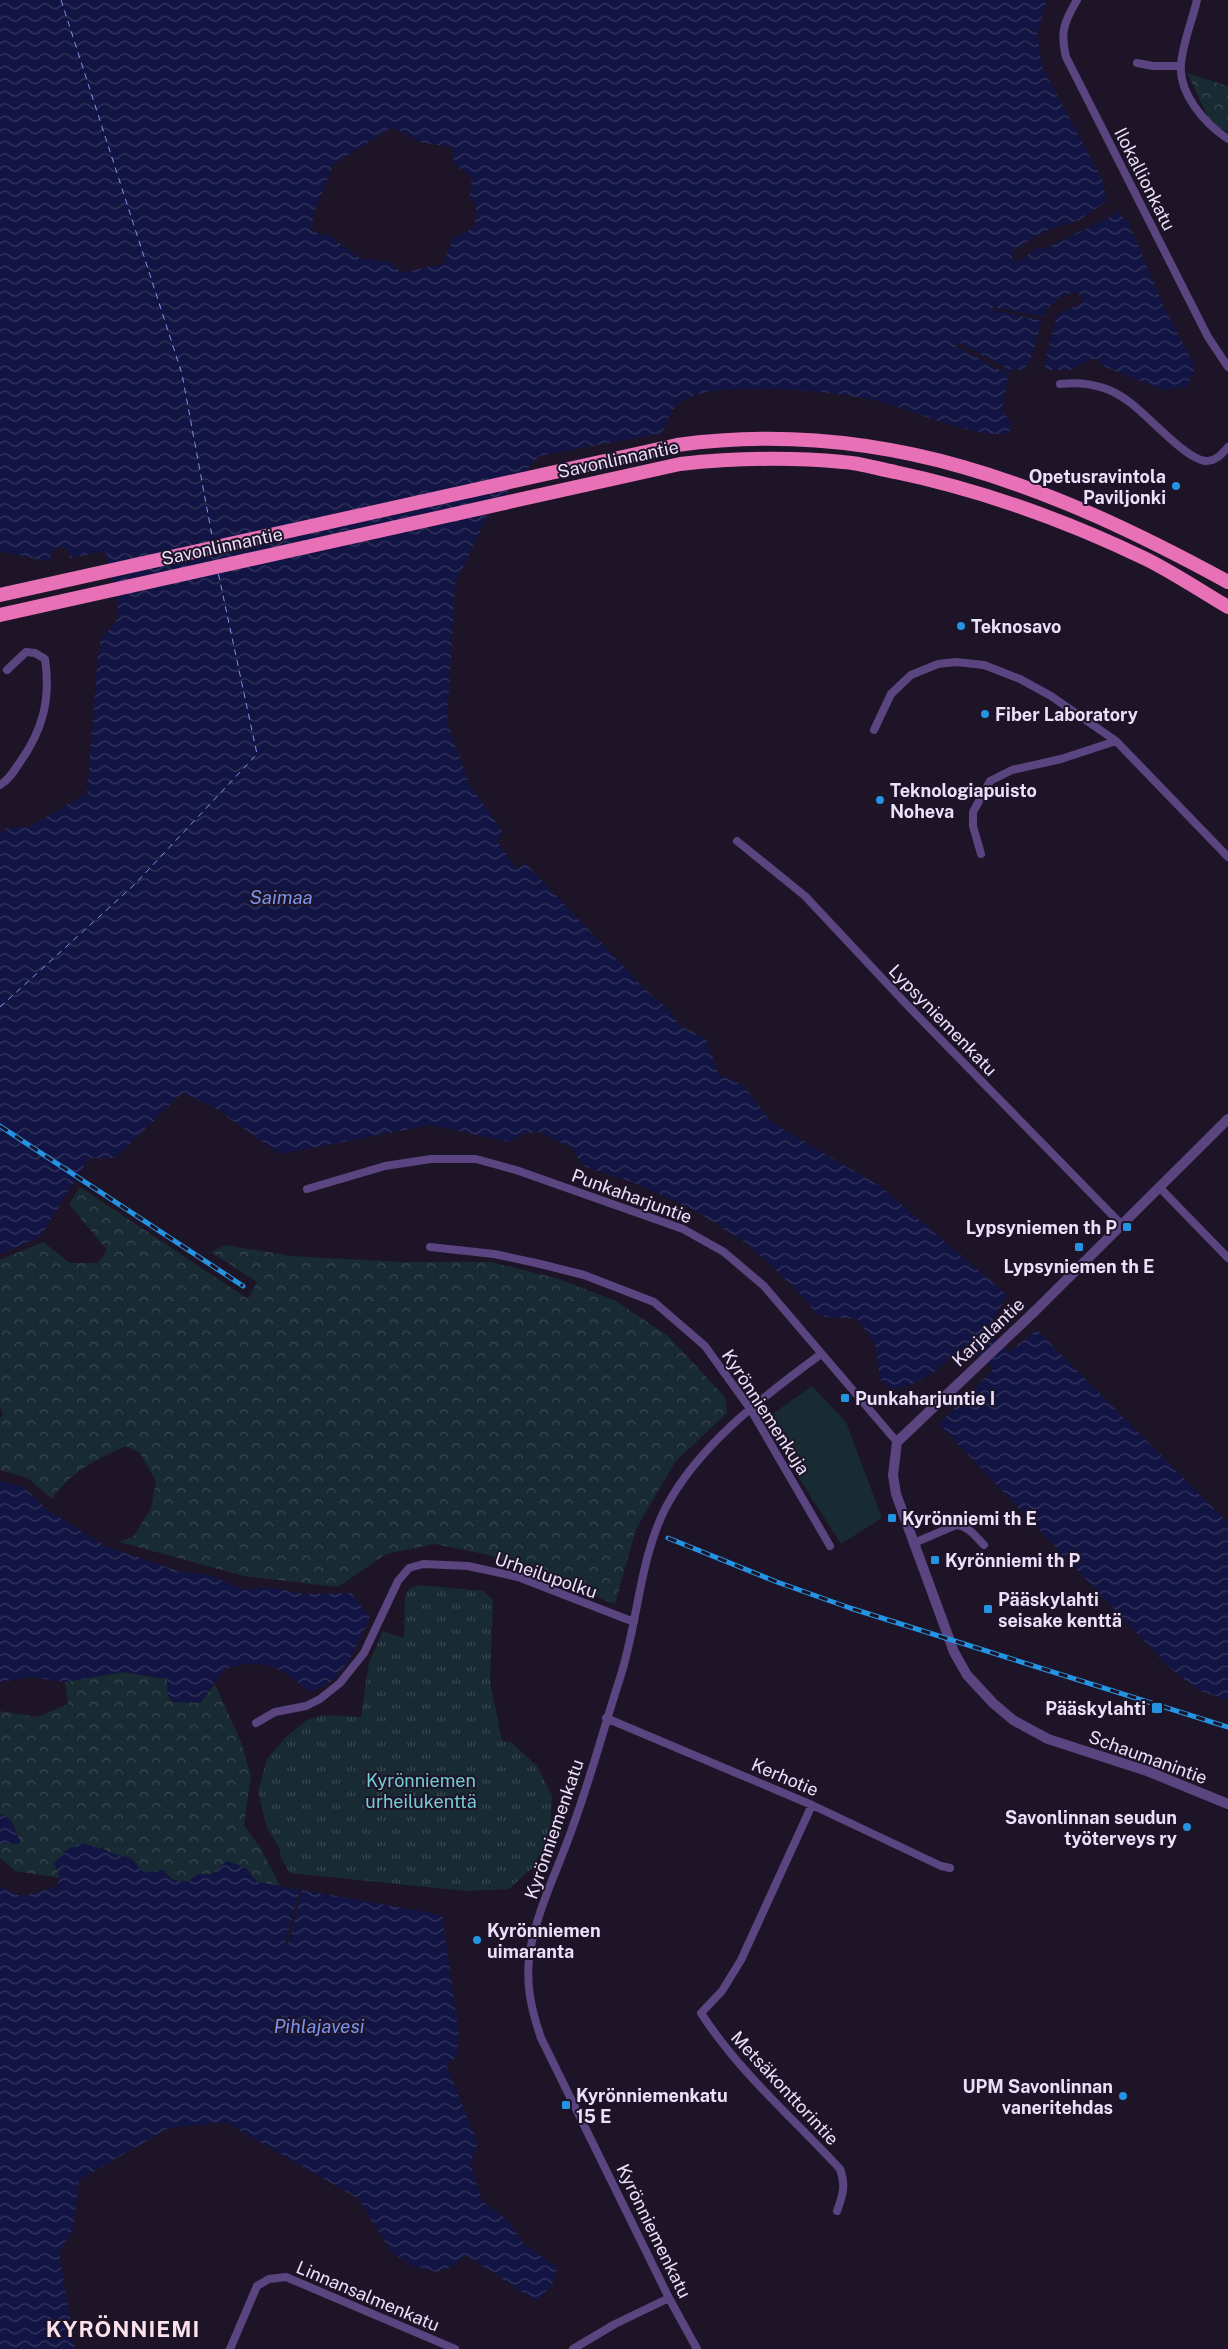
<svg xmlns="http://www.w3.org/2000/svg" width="1228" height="2349" font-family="'Public Sans',sans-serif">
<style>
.green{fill:#182a32}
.forest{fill:url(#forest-crowns)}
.park{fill:url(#park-tufts)}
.water{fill:url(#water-waves);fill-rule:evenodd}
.pier{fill:#1e1428}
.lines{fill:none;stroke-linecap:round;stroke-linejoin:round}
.ferry{stroke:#7b94ee;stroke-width:1;stroke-dasharray:6 5;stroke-linecap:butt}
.minor{stroke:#5b4581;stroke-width:8}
.tertiary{stroke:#5b4581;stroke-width:10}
.trunk{stroke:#e870b6;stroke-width:14}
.rail-casing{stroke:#2493e2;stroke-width:5}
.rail{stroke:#1e1428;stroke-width:3;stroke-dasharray:9;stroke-linecap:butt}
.poi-dot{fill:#2493e2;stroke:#1e1428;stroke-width:2}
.labels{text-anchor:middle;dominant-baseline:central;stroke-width:4;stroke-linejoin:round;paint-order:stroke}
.street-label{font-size:18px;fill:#ebe0fb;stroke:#1e1428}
.poi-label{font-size:18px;font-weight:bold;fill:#ebe0fb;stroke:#1e1428;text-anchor:start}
.park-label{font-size:18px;fill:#74ccd3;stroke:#1e1428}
.water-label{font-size:19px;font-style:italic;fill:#7b94ee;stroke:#1e1428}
.district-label{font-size:22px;font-weight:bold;letter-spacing:1px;fill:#fbe1ea;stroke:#1e1428}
</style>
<defs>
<pattern id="forest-crowns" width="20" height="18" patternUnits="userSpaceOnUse" patternTransform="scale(1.25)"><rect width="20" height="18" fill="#182a32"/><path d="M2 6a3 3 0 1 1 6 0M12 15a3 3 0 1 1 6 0" fill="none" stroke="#3a4951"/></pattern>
<pattern id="park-tufts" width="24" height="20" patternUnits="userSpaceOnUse" patternTransform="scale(1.25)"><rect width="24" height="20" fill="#182a32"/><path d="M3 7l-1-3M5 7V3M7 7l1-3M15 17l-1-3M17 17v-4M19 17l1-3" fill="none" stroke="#3a4951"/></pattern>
<pattern id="water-waves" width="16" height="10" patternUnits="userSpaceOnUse" patternTransform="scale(1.25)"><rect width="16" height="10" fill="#121543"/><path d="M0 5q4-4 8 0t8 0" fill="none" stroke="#35375f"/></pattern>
</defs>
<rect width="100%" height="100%" fill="#1e1428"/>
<path class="green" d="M 812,1386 L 846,1422 L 882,1518 L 841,1544 L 763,1421 Z"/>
<path class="forest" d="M 1187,73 L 1228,86 L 1228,132 L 1211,123 Z
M 80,1187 L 248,1299 L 257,1282 L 211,1252 L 225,1245 L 291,1256 L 402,1262 L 491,1262 L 559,1279 L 616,1301 L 668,1336 L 725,1397 L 727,1413 L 675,1462 L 636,1529 L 615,1604 L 489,1555 L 435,1544 L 386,1554 L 338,1587 L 244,1576 L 119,1542 L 134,1536 L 151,1508 L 156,1481 L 140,1453 L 126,1446 C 97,1459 70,1472 52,1499 L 28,1478 L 0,1470 L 0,1418 L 3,1414 L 0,1407 L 0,1260 L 43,1242 L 70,1263 L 98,1263 L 107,1250 L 69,1204 Z
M 123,1672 L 167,1679 L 168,1696 L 200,1703 L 215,1684 L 241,1742 L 251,1776 L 244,1825 L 261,1849 L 280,1886 L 257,1882 L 246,1868 L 211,1875 L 198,1874 L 188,1882 L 173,1880 L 163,1870 L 144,1873 L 131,1858 L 112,1854 L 103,1848 L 54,1863 L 60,1878 L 15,1871 L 0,1858 L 0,1843 L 21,1844 L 11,1819 L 0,1814 L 0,1711 L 37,1717 L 68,1704 L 65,1682 Z"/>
<path class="park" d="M 419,1585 L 483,1591 L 493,1600 L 490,1681 L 502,1741 L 511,1742 L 537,1766 L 552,1796 L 550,1836 L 533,1867 L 509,1889 L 466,1891 L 290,1873 L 281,1858 L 279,1847 L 267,1828 L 258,1792 L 267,1759 L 286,1737 L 307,1720 L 324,1715 L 361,1717 L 369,1663 L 383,1631 L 404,1638 L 405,1597 L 409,1589 Z"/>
<path class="water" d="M 0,0 L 1047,0 L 1037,34 L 1043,69 L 1102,179 L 1107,201 L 1079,220 L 1050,229 L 1013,250 L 1012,258 L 1014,261 L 1022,260 L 1034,250 L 1116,210 L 1128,222 L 1165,309 L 1195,367 L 1187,387 L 1163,390 L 1101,365 L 1098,359 L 1092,359 L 1070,370 L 1048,370 L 1043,364 L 1055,314 L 1083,299 L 1078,293 C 1072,293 1069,294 1063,296 C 1034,310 1042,344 1026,367 L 1022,370 L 1010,369 L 1002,410 L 1011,423 L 1010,431 C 991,445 904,407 878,401 C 839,392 710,377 679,403 C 670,411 666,422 662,433 L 539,456 L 488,515 L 455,584 L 447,723 L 469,783 L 503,832 L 497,841 L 517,869 L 525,863 L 649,993 L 671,1011 L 679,1025 L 706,1039 L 719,1075 L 743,1085 L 771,1122 L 881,1187 L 1007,1295 L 987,1331 L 1009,1352 L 1037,1330 L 1228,1523 L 1228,1700 L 1198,1690 L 1170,1668 L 939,1424 L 993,1369 L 969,1343 C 942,1363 928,1384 892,1389 L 880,1379 L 875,1344 L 857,1319 L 826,1317 L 815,1313 L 808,1302 L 768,1262 L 744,1242 L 696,1211 L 635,1183 L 583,1166 L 572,1148 L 539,1132 L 525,1133 L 509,1142 L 431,1125 L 280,1154 L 212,1106 L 182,1093 L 115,1158 L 89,1158 L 40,1237 L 0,1254 L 0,834 L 7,828 L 29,827 L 87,793 L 98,654 L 102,648 L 99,642 C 104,633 113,628 116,621 C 123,605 109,568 105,551 L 70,558 L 68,550 L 62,547 L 55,548 L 51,553 L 50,562 L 0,551 ZM 393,127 L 419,142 L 451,147 L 455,165 L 472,177 L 470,198 L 476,204 L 475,227 L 453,238 L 443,264 L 402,273 L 390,262 L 360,258 L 327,234 L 320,235 L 311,228 L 315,209 L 334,164 Z
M 0,1481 L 24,1487 L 45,1508 L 105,1546 L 178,1571 L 210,1575 L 244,1590 L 269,1587 L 304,1594 L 351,1593 L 370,1617 C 357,1645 344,1683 310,1692 C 278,1666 267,1657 224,1669 L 200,1703 L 173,1702 L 168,1696 L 167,1679 L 123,1672 L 65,1682 L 29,1677 L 0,1682 Z
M 0,1814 L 10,1819 L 21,1844 L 0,1843 Z
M 81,1843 C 99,1847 113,1855 131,1858 L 144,1873 L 163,1870 L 173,1880 L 188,1882 L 198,1874 L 211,1874 L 227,1861 L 246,1868 L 257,1882 L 442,1915 L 459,2035 L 456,2057 L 446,2064 L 478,2144 L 470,2163 L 482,2201 L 507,2220 L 524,2244 L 557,2268 L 552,2286 L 536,2301 L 466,2255 L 455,2265 L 438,2272 L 415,2267 L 391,2252 L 359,2199 L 225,2122 L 169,2128 L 79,2180 L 73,2229 L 59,2253 L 75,2349 L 0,2349 L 0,1886 L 20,1896 L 57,1887 L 60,1878 L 54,1864 L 65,1851 Z"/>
<path class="pier" d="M 1114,211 L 1116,214 L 1042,250 L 1040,247 Z
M 1083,299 L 1084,302 L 1057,315 L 1043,369 L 1042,367 L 1055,314 Z
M 993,307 L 1045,317 L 1044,321 L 992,310 Z
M 958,342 L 1005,367 L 1004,370 L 1011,376 L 956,346 Z
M 300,1890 L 302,1891 L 288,1944 L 285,1943 Z"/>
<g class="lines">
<path class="ferry" d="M 61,0 L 182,374 L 213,541
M 0,1007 L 134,885 L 257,754 L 218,572"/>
<path class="minor" d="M 1077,0 C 1064,22 1060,32 1066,57 L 1208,337 L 1228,367
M 1197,0 C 1192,21 1183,42 1181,64 C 1178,93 1205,124 1228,139
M 1137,63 L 1153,66 L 1181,66
M 1060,384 C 1085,381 1107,385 1128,401 C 1146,413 1186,460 1206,461 C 1216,461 1222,454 1228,447
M 874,730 L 891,694 L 911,675 L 938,664 L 956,662 L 984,665 L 1020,679 L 1051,696 L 1116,741 L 1228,857
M 0,785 C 9,780 14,771 20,762 C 43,730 51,698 45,659 L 35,653 L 26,652 L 7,670
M 737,841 L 805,896 L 909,1007 L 1122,1225
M 981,854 L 973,826 L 973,812 L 990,781 L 1012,770 L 1061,759 L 1116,741
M 1160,1188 L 1228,1258
M 307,1189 L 385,1166 L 431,1159 L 476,1159 L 516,1170 L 683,1229 L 724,1252 L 764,1286 L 897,1442
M 430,1247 L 494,1254 L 536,1263 L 584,1275 L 654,1302 L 705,1346 L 751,1410 L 830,1546
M 914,1543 L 956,1525 C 969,1526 976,1537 984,1545
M 606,1718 L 812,1805 L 941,1866 L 950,1868
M 256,1723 L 275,1712 L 306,1706 L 320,1699 L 340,1683 L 364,1653 L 398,1581 L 409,1568 L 423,1564 L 468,1566 L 518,1577 L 634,1622
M 812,1805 L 741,1960 L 722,1991 L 701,2013 C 739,2072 793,2118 840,2169 C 846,2185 843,2195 837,2211
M 230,2349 L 257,2286 L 269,2279 L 286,2277 L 455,2349
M 573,2349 L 615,2324 L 669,2298
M 697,2349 L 669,2298 L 541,2038 C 531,2009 525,1982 530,1951 C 538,1907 559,1867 573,1826 C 591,1777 604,1727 620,1678 C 638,1623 639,1561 665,1509 C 698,1445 764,1396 821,1354"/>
<path class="tertiary" d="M 1228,1119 L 1035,1311 L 897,1442 L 893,1475 L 896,1494 L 954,1652 L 967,1675 L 993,1703 L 1013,1720 L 1048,1739 L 1147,1771 L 1228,1804"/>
<path class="trunk" d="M 0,595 L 677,445 C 881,417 1052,486 1228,582
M 0,615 L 680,464 C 735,458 789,457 843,462 C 861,463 878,469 895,472 C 981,490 1067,521 1146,559 C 1174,573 1201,591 1228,607"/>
<defs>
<path id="rail" d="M 0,1126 L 243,1286
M 668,1538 L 777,1582 L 850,1608 L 1228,1727"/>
</defs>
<use href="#rail" class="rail-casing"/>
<use href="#rail" class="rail"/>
</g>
<g class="poi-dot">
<circle cx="1176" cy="486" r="5"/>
<circle cx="961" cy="626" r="5"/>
<circle cx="985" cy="714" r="5"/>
<circle cx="880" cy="800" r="5"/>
<rect x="1122" y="1222" width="10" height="10" rx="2.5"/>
<rect x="1074" y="1242" width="10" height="10" rx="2.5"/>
<rect x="840" y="1393" width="10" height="10" rx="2.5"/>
<rect x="887" y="1513" width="10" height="10" rx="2.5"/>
<rect x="930" y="1555" width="10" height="10" rx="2.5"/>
<rect x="983" y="1604" width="10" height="10" rx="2.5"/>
<rect x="1151" y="1702" width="12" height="12" rx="2.5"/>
<circle cx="1187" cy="1827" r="5"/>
<circle cx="477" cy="1940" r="5"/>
<circle cx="1123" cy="2096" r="5"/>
<rect x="561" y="2100" width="10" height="10" rx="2.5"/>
</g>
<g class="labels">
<g class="street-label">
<text transform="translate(1145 179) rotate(63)">Ilokallionkatu</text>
<text transform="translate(618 459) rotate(-12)">Savonlinnantie</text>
<text transform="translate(222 546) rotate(-12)">Savonlinnantie</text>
<text transform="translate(943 1020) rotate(46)">Lypsyniemenkatu</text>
<text transform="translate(632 1196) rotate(20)">Punkaharjuntie</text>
<text transform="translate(988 1332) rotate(-43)">Karjalantie</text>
<text transform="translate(766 1412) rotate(57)">Kyrönniemenkuja</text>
<text transform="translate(546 1575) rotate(19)">Urheilupolku</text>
<text transform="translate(1148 1757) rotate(20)">Schaumanintie</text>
<text transform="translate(785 1777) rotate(23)">Kerhotie</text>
<text transform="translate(554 1829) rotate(-71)">Kyrönniemenkatu</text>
<text transform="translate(785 2088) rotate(47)">Metsäkonttorintie</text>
<text transform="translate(654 2231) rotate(64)">Kyrönniemenkatu</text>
<text transform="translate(368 2296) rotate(23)">Linnansalmenkatu</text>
</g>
<g class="poi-label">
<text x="1166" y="476" text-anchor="end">Opetusravintola<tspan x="1166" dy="21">Paviljonki</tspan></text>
<text x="971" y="626">Teknosavo</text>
<text x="995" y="714">Fiber Laboratory</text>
<text x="890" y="790">Teknologiapuisto<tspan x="890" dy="21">Noheva</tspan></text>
<text x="1117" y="1227" text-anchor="end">Lypsyniemen th P</text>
<text x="1079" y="1266" text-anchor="middle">Lypsyniemen th E</text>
<text x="855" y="1398">Punkaharjuntie I</text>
<text x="902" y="1518">Kyrönniemi th E</text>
<text x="945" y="1560">Kyrönniemi th P</text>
<text x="998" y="1599">Pääskylahti<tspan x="998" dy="21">seisake kenttä</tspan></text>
<text x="1146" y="1708" text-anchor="end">Pääskylahti</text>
<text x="1177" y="1817" text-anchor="end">Savonlinnan seudun<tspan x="1177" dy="21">työterveys ry</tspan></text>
<text x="487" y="1930">Kyrönniemen<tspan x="487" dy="21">uimaranta</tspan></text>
<text x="1113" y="2086" text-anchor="end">UPM Savonlinnan<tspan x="1113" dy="21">vaneritehdas</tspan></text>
<text x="576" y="2095">Kyrönniemenkatu<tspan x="576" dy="21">15 E</tspan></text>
</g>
<g class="park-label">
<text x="421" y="1780">Kyrönniemen<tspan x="421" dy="21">urheilukenttä</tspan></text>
</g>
<g class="water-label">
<text x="281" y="897">Saimaa</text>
<text x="319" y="2026">Pihlajavesi</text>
</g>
<g class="district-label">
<text x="123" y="2329">KYRÖNNIEMI</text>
</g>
</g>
</svg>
